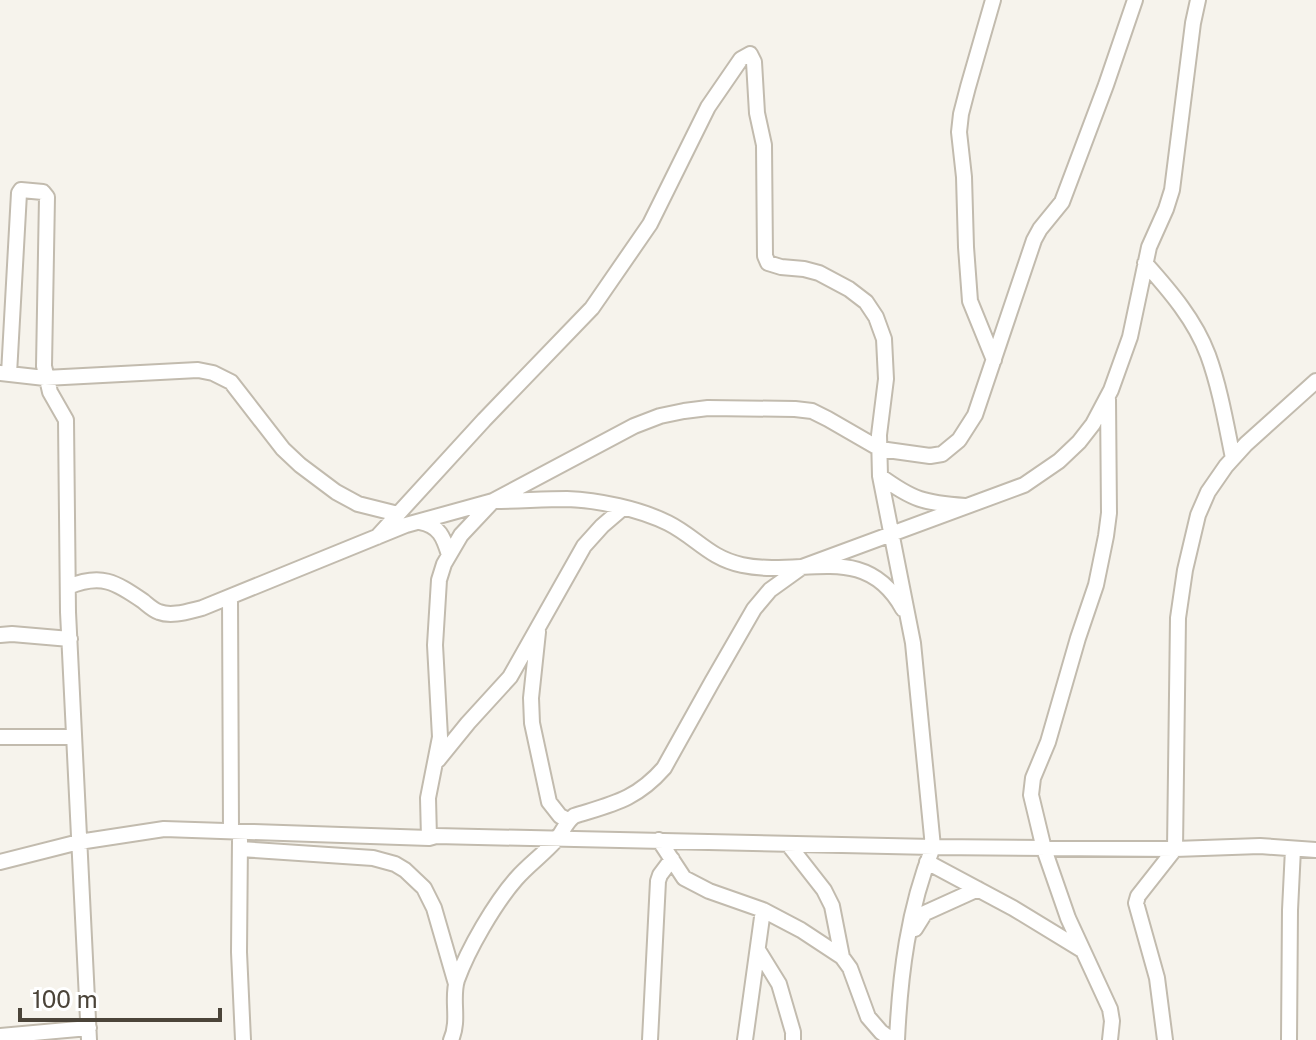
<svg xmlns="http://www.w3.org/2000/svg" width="1316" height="1040" font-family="'Public Sans',sans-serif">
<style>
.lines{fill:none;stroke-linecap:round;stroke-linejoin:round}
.minor-casing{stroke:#c2bbae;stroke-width:18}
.minor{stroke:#fff;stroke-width:14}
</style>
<rect width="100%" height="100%" fill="#f6f3ec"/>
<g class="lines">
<defs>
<path id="minor" d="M 993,0 L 968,87 L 961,114 L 959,132 L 964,177 L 966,247 L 970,301 L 994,360
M 1145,263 C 1170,291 1195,320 1208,355 C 1220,388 1226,424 1233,458
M 0,373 L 45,378 L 198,370 L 213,373 L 231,382 L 283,449 L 300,465 L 336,492 L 358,504 L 398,514
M 9,374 L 19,193 L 21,190 L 43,192 L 47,197 L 44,366 L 50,392 L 66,420 L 68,612 L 89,1040
M 1108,399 L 1109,513 L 1106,536 L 1096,585 L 1078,638 L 1048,742 L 1033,778 L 1031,795 L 1044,849 L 1068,918 L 1110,1009 L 1112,1021 L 1110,1040
M 880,476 C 913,500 924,503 965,506
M 420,522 C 439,525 444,538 449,555
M 377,537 L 484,420 L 592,308 L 650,224 L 708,107 L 741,59 L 750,54 L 754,62 L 757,113 L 764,145 L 765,256 L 768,263 L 781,267 L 804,269 L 819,273 L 849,289 L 866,302 L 876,317 L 884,339 L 886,379 L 879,435 L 880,476 L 913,643 L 933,847 C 908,909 900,975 897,1040
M 68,587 C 101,573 115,582 143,601 C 148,605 153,610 159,612 C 172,617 189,611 202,608 L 406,525 L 493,501 L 634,426 L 660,416 L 684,411 L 708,408 L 795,409 L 812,411 L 828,419 L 880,449 L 930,456 L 942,454 L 959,440 L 975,415 L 1034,240 L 1040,229 L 1062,202 L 1106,85 L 1135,0
M 230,597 L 231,830
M 538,632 L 531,698 L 532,723 L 549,802 L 560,816 L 568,820
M 0,635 L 12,634 L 70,639
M 0,737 L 74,737
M 438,760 L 468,723 L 510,677 L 584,546 L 602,526 L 623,508
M 429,838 L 428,798 L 440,737 L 435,645 L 439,580 L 444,564 L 461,535 L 493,501 C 518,501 542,499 567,499 C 598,500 640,509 668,523 C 696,537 709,558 742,565 C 803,578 865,540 903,609
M 240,840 L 239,952 L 243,1040
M 659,840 L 684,878 L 709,891 L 763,910 L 801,930 L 842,957 L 850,968 L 868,1017 L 881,1032 L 892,1040
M 788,844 L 824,890 L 832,906 L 842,957
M 240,849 L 373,858 L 395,864 L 405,870 L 424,888 L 434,908 L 456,984
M 0,862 L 79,842 L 164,829 L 429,838 L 436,836 L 933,847 L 1175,849 L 1260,846 L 1316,850
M 927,862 L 1013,908 L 1082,950
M 915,929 L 925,913 L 978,889
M 758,950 L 779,984 L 793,1032 L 793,1040
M 0,1036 L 89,1028
M 451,1040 C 460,1020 451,999 457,980 C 468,949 495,903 516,879 C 528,865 544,854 556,840 C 563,832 565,823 574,816 C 612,804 636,800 664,768 L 712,682 L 754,609 L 770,590 L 802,567 L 1024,485 L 1059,461 L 1079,442 L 1093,424 L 1111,390 L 1130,337 L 1149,247 L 1166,209 L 1172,190 L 1193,23 L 1198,0
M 650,1040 L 658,881 L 660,875 L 672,859
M 745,1040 L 763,910
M 1165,1040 L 1157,978 L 1136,903 L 1138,896 L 1175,849 L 1178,618 L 1185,570 L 1198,515 L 1208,492 L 1226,466 L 1246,444 L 1316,381
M 1289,1040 L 1290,910 L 1293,849"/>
</defs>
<use href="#minor" class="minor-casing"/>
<use href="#minor" class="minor"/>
</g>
<path d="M20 1008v12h200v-12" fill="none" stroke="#4b4439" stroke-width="4"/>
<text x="32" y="1008" font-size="24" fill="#4b4439" stroke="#ffffff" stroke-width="6" paint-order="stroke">100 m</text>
</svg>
